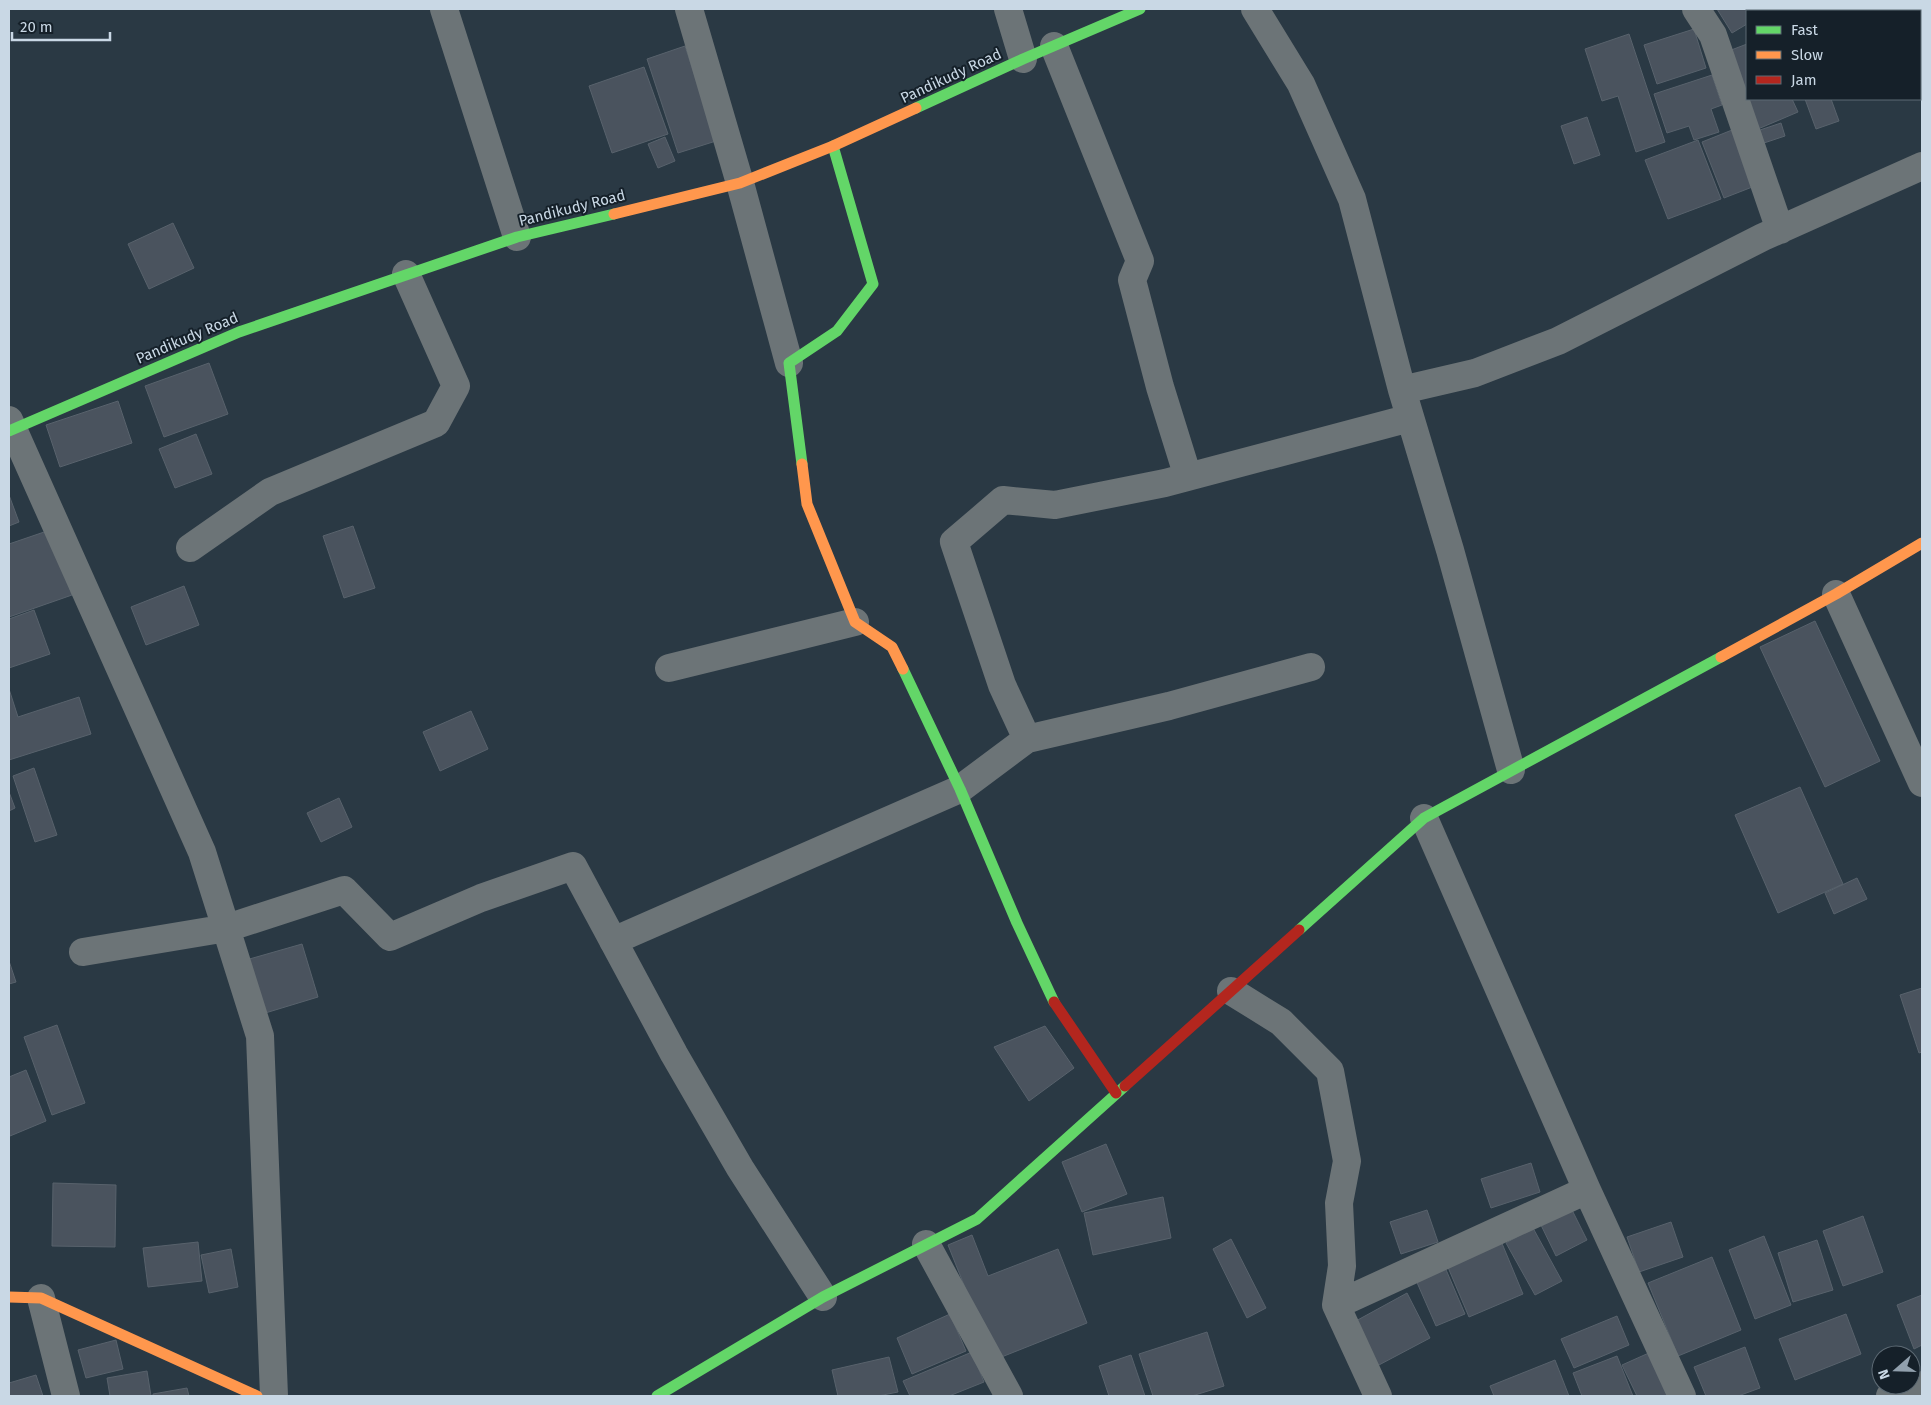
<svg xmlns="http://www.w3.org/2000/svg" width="1931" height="1405" font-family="'Fira Sans',sans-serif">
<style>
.building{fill:#4a535e;stroke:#58626c}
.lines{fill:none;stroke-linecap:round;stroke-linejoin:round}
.street{stroke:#6c7477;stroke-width:28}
.fast{stroke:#63d668;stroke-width:11}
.slow{stroke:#ff974d;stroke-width:11}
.jam{stroke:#b3261e;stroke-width:11}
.labels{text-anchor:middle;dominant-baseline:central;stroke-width:4;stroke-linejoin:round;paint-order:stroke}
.street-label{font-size:15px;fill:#c9d8e5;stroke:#152029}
</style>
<rect width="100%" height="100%" fill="#2a3944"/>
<path class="building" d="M 1717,9 L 1767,9 L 1769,11 L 1747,11 L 1747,24 L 1732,33 Z
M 1922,20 L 1922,64 L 1920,57 L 1920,21 Z
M 1694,29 L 1706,68 L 1657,84 L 1644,45 Z
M 1629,34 L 1665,142 L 1636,152 L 1618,96 L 1602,101 L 1585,49 Z
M 1747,44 L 1747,99 L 1792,99 L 1798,112 L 1758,129 L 1726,52 Z
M 685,46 L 716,141 L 678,153 L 647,59 Z
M 644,67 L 668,134 L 612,153 L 589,86 Z
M 1712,75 L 1722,105 L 1711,109 L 1719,132 L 1694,140 L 1689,126 L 1667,133 L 1654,94 Z
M 1805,99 L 1831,99 L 1839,121 L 1816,129 Z
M 1587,117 L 1600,155 L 1574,164 L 1561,126 Z
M 1781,123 L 1785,136 L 1764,143 L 1760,130 Z
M 1737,128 L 1760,184 L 1724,198 L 1702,142 Z
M 665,137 L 675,161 L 658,168 L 648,144 Z
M 1698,140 L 1721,199 L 1668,219 L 1645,160 Z
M 173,223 L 194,268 L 149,289 L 128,244 Z
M 209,363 L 228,414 L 164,437 L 145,386 Z
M 118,401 L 132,443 L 60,467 L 46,425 Z
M 196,434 L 212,474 L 175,488 L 159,449 Z
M 9,495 L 19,522 L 9,526 Z
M 353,526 L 375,588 L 344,598 L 323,536 Z
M 50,530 L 72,595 L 9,617 L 9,544 Z
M 184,586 L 199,625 L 146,645 L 131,607 Z
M 34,610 L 50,654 L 9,668 L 9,619 Z
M 1815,621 L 1880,761 L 1825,787 L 1760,647 Z
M 9,689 L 18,717 L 79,697 L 91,734 L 9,760 Z
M 471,711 L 488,749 L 440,771 L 423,732 Z
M 34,768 L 57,835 L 35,842 L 13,776 Z
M 1800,787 L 1843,884 L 1778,913 L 1735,815 Z
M 9,792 L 15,808 L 9,811 Z
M 339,798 L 352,827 L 321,842 L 307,813 Z
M 1857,878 L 1867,899 L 1834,914 L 1825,893 Z
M 302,944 L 318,997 L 262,1014 L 246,960 Z
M 9,961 L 16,982 L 9,984 Z
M 1922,988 L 1922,1052 L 1919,1053 L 1900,995 Z
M 57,1025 L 85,1103 L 52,1115 L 24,1037 Z
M 1045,1026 L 1074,1068 L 1029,1101 L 994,1047 Z
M 26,1070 L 46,1121 L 10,1136 L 9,1132 L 9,1077 Z
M 1106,1144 L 1127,1194 L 1082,1212 L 1062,1162 Z
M 1531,1163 L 1540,1192 L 1491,1208 L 1481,1179 Z
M 53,1183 L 116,1185 L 115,1247 L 52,1246 Z
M 1163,1197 L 1171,1238 L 1093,1255 L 1084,1213 Z
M 1570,1206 L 1587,1240 L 1556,1256 L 1539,1221 Z
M 1427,1210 L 1438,1242 L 1401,1254 L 1390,1222 Z
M 1863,1216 L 1883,1272 L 1843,1286 L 1823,1231 Z
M 1671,1222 L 1683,1257 L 1639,1272 L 1627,1237 Z
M 1533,1228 L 1562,1281 L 1535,1295 L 1506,1243 Z
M 972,1235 L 988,1276 L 1058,1249 L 1087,1323 L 994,1360 L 948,1245 Z
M 1764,1236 L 1791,1305 L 1755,1319 L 1729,1250 Z
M 1231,1239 L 1266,1308 L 1247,1318 L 1213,1249 Z
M 1817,1240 L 1833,1290 L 1793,1302 L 1778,1253 Z
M 1501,1241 L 1523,1294 L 1469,1317 L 1447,1265 Z
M 198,1242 L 202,1281 L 148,1287 L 143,1248 Z
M 231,1249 L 238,1287 L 209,1293 L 201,1255 Z
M 1712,1257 L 1741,1330 L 1678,1356 L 1648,1283 Z
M 1444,1265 L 1465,1314 L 1436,1326 L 1415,1278 Z
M 1407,1293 L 1430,1338 L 1377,1366 L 1354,1322 Z
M 1922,1295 L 1922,1345 L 1914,1349 L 1897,1305 Z
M 950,1314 L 966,1351 L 912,1374 L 897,1338 Z
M 1846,1314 L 1861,1354 L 1795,1380 L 1779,1339 Z
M 1617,1316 L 1629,1345 L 1574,1368 L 1561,1339 Z
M 1207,1332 L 1224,1386 L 1192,1396 L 1153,1396 L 1139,1354 Z
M 116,1340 L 123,1369 L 86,1378 L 78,1350 Z
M 1745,1347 L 1760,1388 L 1738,1396 L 1706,1396 L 1694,1367 Z
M 972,1352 L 984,1382 L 949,1396 L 910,1396 L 903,1381 Z
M 1651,1352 L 1671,1396 L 1637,1396 L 1622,1365 Z
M 1131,1355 L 1145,1396 L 1109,1396 L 1099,1366 Z
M 1617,1356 L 1633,1396 L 1582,1396 L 1573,1373 Z
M 889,1357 L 898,1392 L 878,1396 L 838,1396 L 832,1370 Z
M 1555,1360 L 1569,1396 L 1494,1396 L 1490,1386 Z
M 147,1371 L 151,1396 L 110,1396 L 107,1378 Z
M 36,1375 L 43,1396 L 9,1396 L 9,1383 Z
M 187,1388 L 189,1396 L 153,1396 L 153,1394 Z"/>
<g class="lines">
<path class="street" d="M 444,9 L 517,237
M 689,9 L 740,183 L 789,363
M 1008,9 L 1023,59
M 1255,9 L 1301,84 L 1352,199 L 1402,390 L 1450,550 L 1511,770
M 1696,9 L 1713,35 L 1780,230
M 1054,46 L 1140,261 L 1132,280 L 1160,387 L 1188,477
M 1402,390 L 1475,373 L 1558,341 L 1763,237 L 1922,166
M 9,420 L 202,852 L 260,1036 L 274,1396
M 190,548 L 270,492 L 436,423 L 456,386 L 406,274
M 1836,594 L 1922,783
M 669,668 L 855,622
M 1027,739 L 1002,685 L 954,542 L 1003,500 L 1055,505 L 1165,483 L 1410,418
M 1424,818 L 1587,1190
M 613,941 L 960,789 L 1027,739 L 1169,706 L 1311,667
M 83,952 L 227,928 L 344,890 L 390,937 L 481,898 L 573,866 L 674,1054 L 740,1168 L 823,1297
M 1231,991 L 1281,1022 L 1330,1071 L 1347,1161 L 1339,1203 L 1342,1266 L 1336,1305 L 1378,1396
M 926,1244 L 1009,1396
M 41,1298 L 66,1396
M 1336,1305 L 1587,1190 L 1682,1396
M 1890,1396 L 1922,1385"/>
<path class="fast" d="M 916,108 L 1023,59 L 1140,9
M 9,431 L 239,332 L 517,237 L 614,214
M 802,464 L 789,363 L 837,331 L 873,284 L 833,146
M 903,669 L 960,789 L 1017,923 L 1054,1002
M 1299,930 L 1424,818 L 1721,657
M 657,1396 L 823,1297 L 977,1219 L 1125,1086"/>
<path class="slow" d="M 614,214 L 740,183 L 833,146 L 916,108
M 802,464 L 807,504 L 855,622 L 892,647 L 903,669
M 1721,657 L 1836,594 L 1922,543
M 9,1297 L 41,1298 L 257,1396"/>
<path class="jam" d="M 1054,1002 L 1116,1093
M 1125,1086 L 1299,930"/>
</g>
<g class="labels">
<g class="street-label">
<text transform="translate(951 76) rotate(-25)">Pandikudy Road</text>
<text transform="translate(572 208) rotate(-14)">Pandikudy Road</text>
<text transform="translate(187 338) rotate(-23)">Pandikudy Road</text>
</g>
</g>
<rect width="1931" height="1405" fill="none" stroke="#c9d8e5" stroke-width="20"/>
<rect x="1746" y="10" width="175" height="90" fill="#152029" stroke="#5d6a74"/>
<rect x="1756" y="26" width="25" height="8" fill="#63d668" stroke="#5d6a74"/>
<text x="1791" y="35" font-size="15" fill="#c9d8e5">Fast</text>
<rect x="1756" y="51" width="25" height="8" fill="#ff974d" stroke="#5d6a74"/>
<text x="1791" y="60" font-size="15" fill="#c9d8e5">Slow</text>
<rect x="1756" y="76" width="25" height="8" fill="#b3261e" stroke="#5d6a74"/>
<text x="1791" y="85" font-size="15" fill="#c9d8e5">Jam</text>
<g transform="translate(1896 1370) rotate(250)"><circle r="24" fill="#152029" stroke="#5d6a74"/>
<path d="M0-4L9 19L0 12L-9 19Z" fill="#91a0ad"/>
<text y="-8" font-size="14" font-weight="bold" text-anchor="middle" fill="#c9d8e5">N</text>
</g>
<path d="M12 32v8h98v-8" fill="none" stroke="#c9d8e5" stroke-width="2.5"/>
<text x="20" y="32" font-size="15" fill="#c9d8e5" stroke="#152029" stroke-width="4" paint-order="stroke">20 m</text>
</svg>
